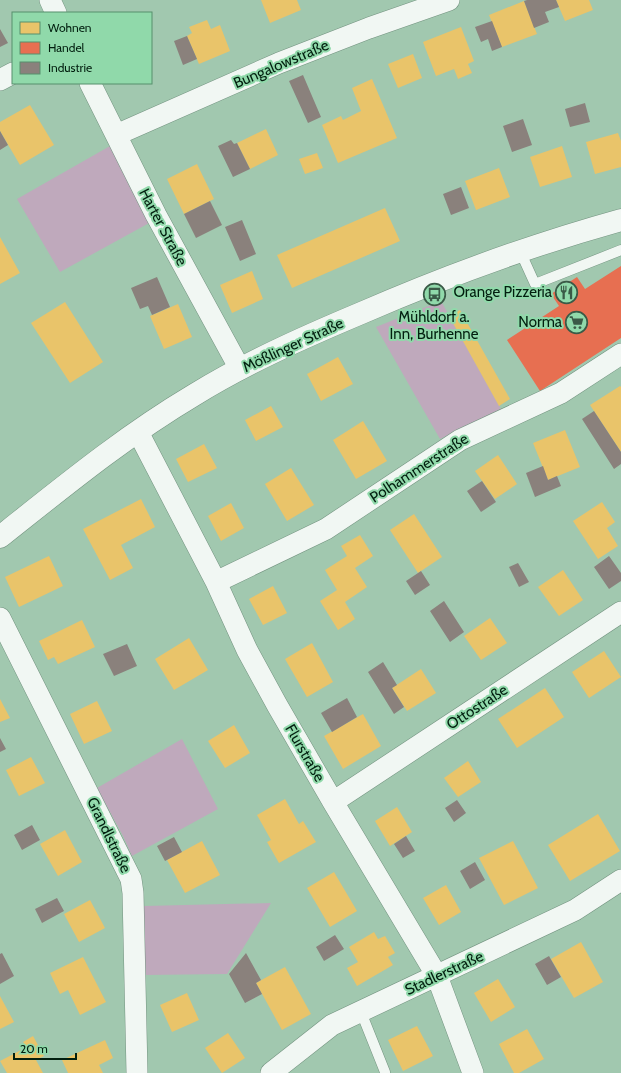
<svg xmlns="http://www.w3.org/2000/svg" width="621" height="1073" font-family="Cabin,sans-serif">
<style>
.green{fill:#bfa9bc}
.homes{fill:#e9c46a}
.shops{fill:#e76f51}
.industry{fill:#8a817c}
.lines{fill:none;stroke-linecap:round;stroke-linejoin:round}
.service-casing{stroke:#72927f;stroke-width:11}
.minor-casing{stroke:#72927f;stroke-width:22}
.tertiary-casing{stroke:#72927f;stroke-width:23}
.service{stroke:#f1f7f3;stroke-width:10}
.minor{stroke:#f1f7f3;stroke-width:21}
.tertiary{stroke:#f1f7f3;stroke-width:22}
.labels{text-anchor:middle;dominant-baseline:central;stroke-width:4;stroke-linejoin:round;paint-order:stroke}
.street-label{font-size:15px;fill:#021f0f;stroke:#90d9aa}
.poi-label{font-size:15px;fill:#021f0f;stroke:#90d9aa;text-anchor:end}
</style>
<rect width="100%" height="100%" fill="#a1c8af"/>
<path class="green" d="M 110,146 L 151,222 L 60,272 L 17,199 Z
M 441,301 L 501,409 L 440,439 L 376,327 Z
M 182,739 L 218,809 L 132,856 L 123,836 L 97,788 Z
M 271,903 L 227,974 L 144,975 L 144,906 Z"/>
<path class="homes" d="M 261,0 L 297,0 L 301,10 L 270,23 Z
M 556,0 L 589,0 L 593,10 L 565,21 Z
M 524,1 L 537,34 L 502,47 L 489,15 Z
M 207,20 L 211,29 L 220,25 L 230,51 L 199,64 L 187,36 L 192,33 L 189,27 Z
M 461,27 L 474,61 L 468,64 L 472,73 L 458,79 L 454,69 L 436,76 L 423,42 Z
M 413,54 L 422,78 L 398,88 L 388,64 Z
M 372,79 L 397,138 L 338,163 L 322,125 L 341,116 L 343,120 L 361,111 L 352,88 Z
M 30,105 L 54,145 L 20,165 L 0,131 L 0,122 Z
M 266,129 L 278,155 L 250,169 L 237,143 Z
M 618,133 L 621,141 L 621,167 L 595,174 L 586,142 Z
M 562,146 L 572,177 L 540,187 L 530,157 Z
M 317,153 L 323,168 L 305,174 L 299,159 Z
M 197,164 L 214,199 L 184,214 L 167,179 Z
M 499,168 L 510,197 L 476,210 L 465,181 Z
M 385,208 L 400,241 L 292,288 L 277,255 Z
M 0,237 L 20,273 L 0,284 Z
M 252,271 L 263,299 L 232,313 L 220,285 Z
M 65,302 L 103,362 L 70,383 L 31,323 Z
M 178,304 L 192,337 L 164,349 L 150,316 Z
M 460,310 L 510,399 L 499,406 L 449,316 Z
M 338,357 L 353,384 L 321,401 L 307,374 Z
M 620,386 L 621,387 L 621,452 L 590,405 Z
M 271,406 L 283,427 L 256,441 L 245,420 Z
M 363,421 L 387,461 L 356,479 L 333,440 Z
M 565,430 L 580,467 L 548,480 L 533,443 Z
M 204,444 L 217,468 L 188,482 L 176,459 Z
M 498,455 L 517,484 L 495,499 L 475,471 Z
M 291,468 L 314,505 L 287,521 L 265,484 Z
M 141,499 L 155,527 L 121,545 L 133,568 L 110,580 L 83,529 Z
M 602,502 L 615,522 L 607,528 L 618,546 L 598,559 L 573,521 Z
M 231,503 L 244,528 L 221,541 L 208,516 Z
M 414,514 L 442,557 L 418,573 L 390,530 Z
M 360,535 L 373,556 L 355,568 L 367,587 L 345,602 L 355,619 L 338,630 L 320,601 L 337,590 L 325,570 L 347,556 L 341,546 Z
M 49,556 L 63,586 L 19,607 L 5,577 Z
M 563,570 L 583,600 L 559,616 L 538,587 Z
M 273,586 L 287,613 L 263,625 L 249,599 Z
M 490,618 L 507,643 L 481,660 L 464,636 Z
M 82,620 L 95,647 L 58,664 L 54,657 L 48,660 L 39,641 Z
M 189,638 L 208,670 L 174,690 L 155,659 Z
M 312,643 L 333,682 L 307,697 L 285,659 Z
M 604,651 L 621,677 L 589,698 L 572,672 Z
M 421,669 L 436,693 L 407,711 L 392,688 Z
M 545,688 L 564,717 L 517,748 L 498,719 Z
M 0,699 L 10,718 L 0,722 Z
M 97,701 L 112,731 L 84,744 L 70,714 Z
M 363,714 L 381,746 L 343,769 L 324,736 Z
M 234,725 L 250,753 L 225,768 L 208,741 Z
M 31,757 L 45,783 L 19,796 L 6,770 Z
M 468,761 L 481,782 L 458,797 L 444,778 Z
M 285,799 L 299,824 L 303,821 L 316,842 L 279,863 L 267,842 L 271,840 L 257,815 Z
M 397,807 L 412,832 L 390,846 L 375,821 Z
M 598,814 L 620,851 L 570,881 L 548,845 Z
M 65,830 L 82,862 L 58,876 L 40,844 Z
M 202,841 L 220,875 L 185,893 L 167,860 Z
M 513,841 L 538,888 L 504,905 L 479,858 Z
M 334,872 L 357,911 L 330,927 L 307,888 Z
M 446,885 L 461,912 L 439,925 L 423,898 Z
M 90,900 L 105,928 L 79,942 L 64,914 Z
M 374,932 L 378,939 L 385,936 L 395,953 L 388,957 L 393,965 L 357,986 L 347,968 L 358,962 L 349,947 Z
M 581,942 L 603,982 L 574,998 L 551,959 Z
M 83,957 L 106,1002 L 80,1015 L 68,990 L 60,994 L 50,973 Z
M 285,967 L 311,1014 L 282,1030 L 256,983 Z
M 498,979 L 515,1007 L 491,1022 L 474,993 Z
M 187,993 L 199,1020 L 172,1032 L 160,1005 Z
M 0,996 L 14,1022 L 0,1029 Z
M 417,1026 L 433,1056 L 403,1071 L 388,1040 Z
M 527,1029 L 544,1059 L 519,1073 L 514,1073 L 499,1044 Z
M 228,1033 L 245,1058 L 222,1073 L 205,1048 Z
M 33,1036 L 44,1056 L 36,1060 L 43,1073 L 7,1073 L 0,1061 L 27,1047 L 23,1042 Z
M 105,1040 L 113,1058 L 99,1065 L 103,1073 L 68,1073 L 62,1060 Z"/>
<path class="shops" d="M 621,266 L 621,338 L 540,391 L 507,340 L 559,306 L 551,294 L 577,277 L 585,289 Z"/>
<path class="industry" d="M 527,0 L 556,0 L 559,7 L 545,12 L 549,22 L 534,28 L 524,1 Z
M 492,21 L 502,47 L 492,51 L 488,39 L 481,42 L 475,27 Z
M 0,29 L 8,43 L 0,47 Z
M 187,36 L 197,59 L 183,65 L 174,41 Z
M 303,75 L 321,117 L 308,123 L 289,81 Z
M 585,103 L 590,122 L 570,127 L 565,109 Z
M 523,119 L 532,145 L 512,152 L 503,126 Z
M 0,131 L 8,145 L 0,150 Z
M 231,140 L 234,144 L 237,143 L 250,169 L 233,177 L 218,146 Z
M 461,187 L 469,208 L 451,215 L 443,194 Z
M 210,201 L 222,225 L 196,238 L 184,214 Z
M 242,220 L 256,254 L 240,261 L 225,227 Z
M 157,277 L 170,307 L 152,315 L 148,306 L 140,309 L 131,288 Z
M 594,411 L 621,452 L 621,464 L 614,469 L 582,419 Z
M 543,466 L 548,480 L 557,476 L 561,486 L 535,497 L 526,473 Z
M 482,481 L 496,502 L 481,512 L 467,491 Z
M 609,556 L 621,573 L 621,581 L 609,589 L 594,567 Z
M 518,563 L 529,582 L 519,587 L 509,567 Z
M 421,571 L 430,585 L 415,595 L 406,581 Z
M 444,601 L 464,632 L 450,642 L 430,611 Z
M 127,644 L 137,666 L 114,676 L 103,654 Z
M 383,662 L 397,685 L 392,688 L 404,707 L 394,714 L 368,672 Z
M 347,698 L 357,717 L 332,732 L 321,713 Z
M 0,738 L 6,749 L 0,752 Z
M 457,800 L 466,813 L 454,822 L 445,808 Z
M 32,825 L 40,840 L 22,850 L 14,835 Z
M 406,836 L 415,851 L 403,858 L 394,844 Z
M 174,837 L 182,852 L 165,861 L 157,846 Z
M 475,862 L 485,880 L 470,889 L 460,871 Z
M 57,898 L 64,911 L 42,923 L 35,909 Z
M 335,935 L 344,949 L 324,961 L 316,947 Z
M 2,953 L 14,976 L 0,984 L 0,954 Z
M 246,953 L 261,980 L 256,983 L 262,994 L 245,1003 L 229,974 Z
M 549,956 L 561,977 L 547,985 L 535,964 Z"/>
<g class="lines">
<defs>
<path id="service" d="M 520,251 L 535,284 L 621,250
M 361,1012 L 385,1072"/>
<path id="minor" d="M 50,0 L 56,13
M 0,80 L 13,73
M 90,83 L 156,215 L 240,369
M 116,135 L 279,63 L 369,28 L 449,0
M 138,432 L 216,582 L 247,650 L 277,705 L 333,802 L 437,976 L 473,1073
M 216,582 L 326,529 L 460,440 L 561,393 L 621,354
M 0,618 L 131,879 L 133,893 L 137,1073
M 333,802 L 621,612
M 271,1073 L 332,1025 L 575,910 L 621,880"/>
<path id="tertiary" d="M 0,537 C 63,487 125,436 194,395 C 246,363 302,338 359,314 C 444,277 531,245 621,220"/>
</defs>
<use href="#service" class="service-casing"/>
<use href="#minor" class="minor-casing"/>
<use href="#tertiary" class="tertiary-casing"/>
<use href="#service" class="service"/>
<use href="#minor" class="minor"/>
<use href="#tertiary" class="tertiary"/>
</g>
<defs>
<symbol id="restaurant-ring" viewBox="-11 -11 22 22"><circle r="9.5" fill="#90d9aa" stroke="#3a5a47" stroke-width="1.5"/><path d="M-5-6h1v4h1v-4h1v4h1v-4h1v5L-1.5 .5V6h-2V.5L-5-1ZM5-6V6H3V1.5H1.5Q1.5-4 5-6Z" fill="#3a5a47"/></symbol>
<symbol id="bus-ring" viewBox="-11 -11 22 22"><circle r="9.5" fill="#90d9aa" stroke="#3a5a47" stroke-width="1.5"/><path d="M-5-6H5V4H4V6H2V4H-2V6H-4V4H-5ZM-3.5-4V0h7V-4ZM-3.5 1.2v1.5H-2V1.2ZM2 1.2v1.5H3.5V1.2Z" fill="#3a5a47"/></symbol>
<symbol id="supermarket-ring" viewBox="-11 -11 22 22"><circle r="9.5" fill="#90d9aa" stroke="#3a5a47" stroke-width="1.5"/><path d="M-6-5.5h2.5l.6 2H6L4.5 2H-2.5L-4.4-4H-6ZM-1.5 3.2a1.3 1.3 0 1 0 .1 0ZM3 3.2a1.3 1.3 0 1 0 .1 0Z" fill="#3a5a47"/></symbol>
</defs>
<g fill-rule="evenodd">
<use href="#restaurant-ring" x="554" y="280" width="25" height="25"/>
<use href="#bus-ring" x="422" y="282" width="25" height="25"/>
<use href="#supermarket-ring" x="564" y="310" width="25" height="25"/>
</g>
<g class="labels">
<g class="street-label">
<text transform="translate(281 64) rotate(-23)">Bungalowstraße</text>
<text transform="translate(163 227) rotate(62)">Harter Straße</text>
<text transform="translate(293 345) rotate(-25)">Mößlinger Straße</text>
<text transform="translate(419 468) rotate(-33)">Polhammerstraße</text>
<text transform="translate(477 707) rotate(-33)">Ottostraße</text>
<text transform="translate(305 753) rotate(60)">Flurstraße</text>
<text transform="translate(109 835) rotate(64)">Grandlstraße</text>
<text transform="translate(444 973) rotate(-25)">Stadlerstraße</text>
</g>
<g class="poi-label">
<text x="552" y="292">Orange Pizzeria</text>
<text x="434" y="317" text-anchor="middle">Mühldorf a.<tspan x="434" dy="17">Inn, Burhenne</tspan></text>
<text x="562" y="322">Norma</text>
</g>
</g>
<rect x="12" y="12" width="140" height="72" fill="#90d9aa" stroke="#578f6c"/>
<rect x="20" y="22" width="20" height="12" fill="#e9c46a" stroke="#578f6c"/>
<text x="48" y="32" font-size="12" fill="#021f0f">Wohnen</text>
<rect x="20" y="42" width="20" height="12" fill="#e76f51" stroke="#578f6c"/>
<text x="48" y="52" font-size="12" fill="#021f0f">Handel</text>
<rect x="20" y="62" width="20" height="12" fill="#8a817c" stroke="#578f6c"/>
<text x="48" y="72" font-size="12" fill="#021f0f">Industrie</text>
<path d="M14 1053v6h62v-6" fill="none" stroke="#021f0f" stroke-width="2"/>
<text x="20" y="1053" font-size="12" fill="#021f0f" stroke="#90d9aa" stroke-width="3" paint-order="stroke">20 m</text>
</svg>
